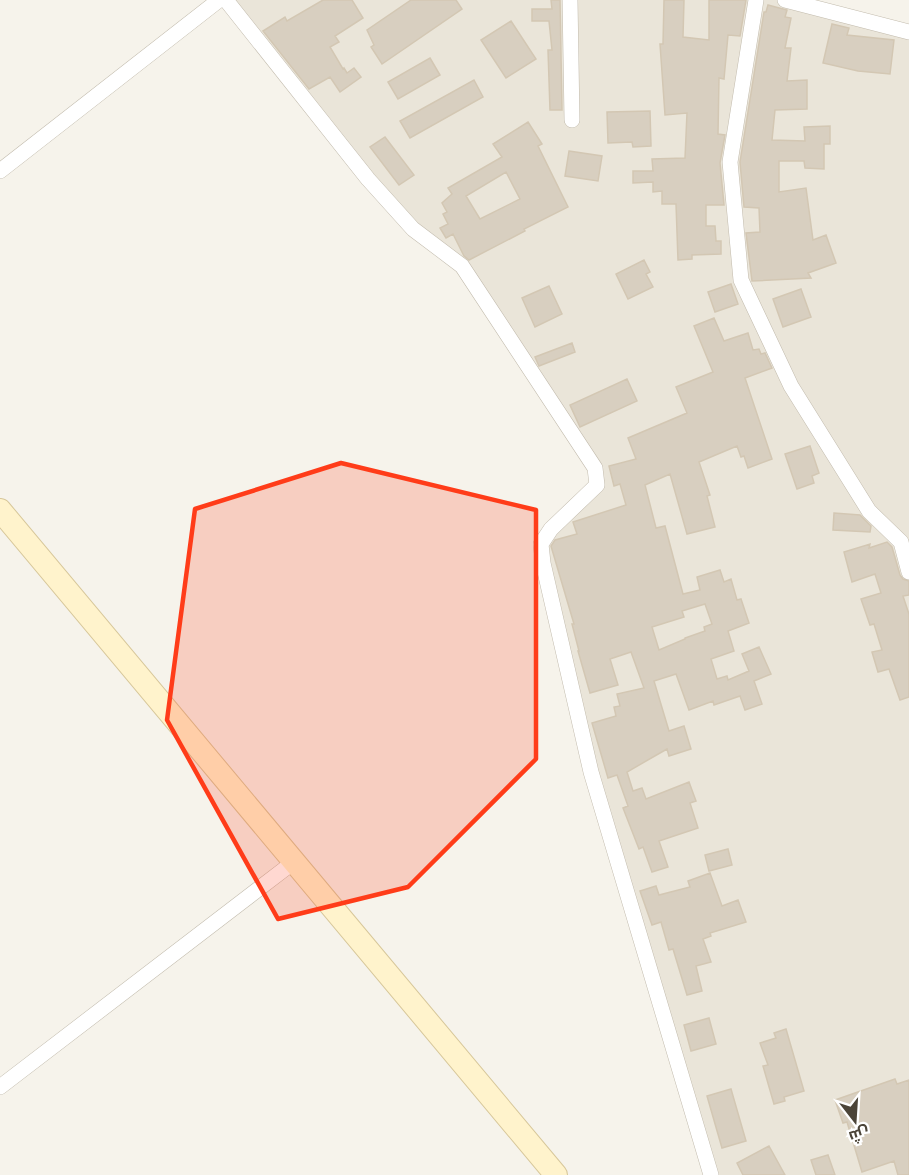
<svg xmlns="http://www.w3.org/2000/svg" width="909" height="1175" font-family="'Exo 2',Cairo,sans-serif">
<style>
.residential{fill:#eae5d9}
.building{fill:#d8cfc0;stroke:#d3c7b3;stroke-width:1.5;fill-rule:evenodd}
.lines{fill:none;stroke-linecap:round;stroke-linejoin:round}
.street-casing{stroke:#c2bbad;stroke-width:16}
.secondary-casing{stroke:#d7c79a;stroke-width:24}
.street{stroke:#fff;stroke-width:15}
.secondary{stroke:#fff3cc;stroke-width:22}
.marked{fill:#ff3c19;fill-opacity:0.2;stroke:#ff3c19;stroke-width:4.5;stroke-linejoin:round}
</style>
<rect width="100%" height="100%" fill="#f6f3eb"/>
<path class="residential" d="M 226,0 L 785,0 L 909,32 L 909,1175 L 709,1175 L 591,772 L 541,544 L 596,485 L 595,468 L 462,266 L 413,229 Z"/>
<path class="building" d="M 323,0 L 352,0 L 363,18 L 335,36 L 339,42 L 330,47 L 343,69 L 344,68 L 347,73 L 354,68 L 361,77 L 340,92 L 330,77 L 309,89 L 263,31 L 285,17 L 287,21 Z
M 411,0 L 456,0 L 462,9 L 382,64 L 371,47 L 374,45 L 367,30 Z
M 551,0 L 560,0 L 562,110 L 550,110 L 548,50 L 552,50 L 549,21 L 532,21 L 532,9 L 552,9 Z
M 664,0 L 684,0 L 683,37 L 709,40 L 709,0 L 746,0 L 740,36 L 728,35 L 724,79 L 719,78 L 718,134 L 725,135 L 720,163 L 724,205 L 706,205 L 706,226 L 715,226 L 716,241 L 721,241 L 721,254 L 692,255 L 692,259 L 678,260 L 676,204 L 662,204 L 662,191 L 653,192 L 653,182 L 633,183 L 633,171 L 653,171 L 652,159 L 685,158 L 687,113 L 665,115 L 660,44 L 663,44 Z
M 768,5 L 787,10 L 785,17 L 791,18 L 785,48 L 791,48 L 787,81 L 807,80 L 807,109 L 775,110 L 772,140 L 805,141 L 804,127 L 830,126 L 830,144 L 824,144 L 824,169 L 805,168 L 804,161 L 779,161 L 779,192 L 806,188 L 813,240 L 826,235 L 836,263 L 808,273 L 811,278 L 752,281 L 746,233 L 760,232 L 759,208 L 744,207 L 740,162 L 764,12 L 766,12 Z
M 511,21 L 536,59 L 506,78 L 481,40 Z
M 832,24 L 849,28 L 847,35 L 894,40 L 890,74 L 858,71 L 823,63 Z
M 430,58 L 440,75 L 398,99 L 388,82 Z
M 474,80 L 483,97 L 410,138 L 400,121 Z
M 650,111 L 651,146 L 633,147 L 632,142 L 608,143 L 607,112 Z
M 528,122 L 542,144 L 538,146 L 568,207 L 524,229 L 525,231 L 469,260 L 464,256 L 453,234 L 446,238 L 440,228 L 448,224 L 443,214 L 447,212 L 442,203 L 452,194 L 448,188 L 502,157 L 493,144 ZM 506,172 L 520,199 L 480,219 L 466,196 Z
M 385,137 L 414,175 L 399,185 L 370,147 Z
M 569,151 L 602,156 L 598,181 L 565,176 Z
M 644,260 L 650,272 L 646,274 L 653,287 L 628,299 L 616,274 Z
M 731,284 L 738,304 L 715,312 L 708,292 Z
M 549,286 L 562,314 L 535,327 L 522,298 Z
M 801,289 L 811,317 L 783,327 L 773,299 Z
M 714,318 L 724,341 L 748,333 L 753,350 L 759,349 L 761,354 L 765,353 L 772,368 L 745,378 L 772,459 L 748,468 L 744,456 L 741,457 L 737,446 L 699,462 L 710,495 L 707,496 L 715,527 L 687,534 L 670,474 L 645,485 L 656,528 L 665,526 L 683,594 L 700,590 L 697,577 L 720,570 L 724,582 L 731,579 L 737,600 L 741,599 L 749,623 L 728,631 L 734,651 L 711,659 L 717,679 L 727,676 L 728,680 L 749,671 L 742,654 L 759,647 L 771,674 L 754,681 L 762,704 L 745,710 L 740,696 L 714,705 L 713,701 L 689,710 L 676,674 L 654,681 L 669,731 L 684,726 L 691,749 L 669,756 L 667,749 L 627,772 L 633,791 L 642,788 L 646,799 L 689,782 L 696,801 L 690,803 L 698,828 L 659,841 L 668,867 L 652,872 L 643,847 L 639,849 L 623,808 L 628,806 L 617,775 L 608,778 L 592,723 L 616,716 L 614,707 L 620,706 L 617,694 L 644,688 L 631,652 L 610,659 L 618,685 L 590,693 L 578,651 L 579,651 L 572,624 L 574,624 L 551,546 L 555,540 L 577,534 L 573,522 L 626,505 L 620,484 L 614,486 L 609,466 L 636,459 L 628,438 L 687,413 L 676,387 L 713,372 L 694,326 ZM 705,604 L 712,624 L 704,627 L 705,631 L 685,638 L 685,639 L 659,650 L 652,627 L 684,617 L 682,611 Z
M 572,343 L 575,352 L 539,366 L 535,357 Z
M 627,379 L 637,401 L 580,427 L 570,405 Z
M 810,446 L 819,473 L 812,476 L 814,483 L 797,489 L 785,454 Z
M 834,513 L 860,515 L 871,526 L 870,532 L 833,530 Z
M 887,542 L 892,547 L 900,575 L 903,579 L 909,581 L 909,595 L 903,596 L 909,614 L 909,697 L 900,700 L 889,669 L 878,672 L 872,652 L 882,650 L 874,624 L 870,625 L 861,599 L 881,593 L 875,574 L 852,582 L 844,552 L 870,544 L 869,548 Z
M 728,849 L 732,865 L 709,871 L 705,855 Z
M 710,873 L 722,906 L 738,900 L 746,922 L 710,933 L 711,936 L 703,939 L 711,962 L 696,966 L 702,991 L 687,995 L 673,949 L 669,950 L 661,922 L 652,925 L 640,891 L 656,886 L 659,895 L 690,887 L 688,881 Z
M 709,1018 L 716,1044 L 691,1051 L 684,1025 Z
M 786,1029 L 804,1091 L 784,1097 L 785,1101 L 774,1104 L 763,1066 L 768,1065 L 760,1043 L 776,1038 L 774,1033 Z
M 895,1079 L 897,1084 L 909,1080 L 909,1175 L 898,1175 L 894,1161 L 862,1172 L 847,1122 L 843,1123 L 835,1100 Z
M 731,1089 L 746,1141 L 722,1148 L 707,1096 Z
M 769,1146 L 785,1175 L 743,1175 L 737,1163 Z
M 828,1155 L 835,1175 L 816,1175 L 811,1160 Z"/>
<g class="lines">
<defs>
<path id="street" d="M 226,0 L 368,179 L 413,229 L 462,266 L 595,468 L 597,485 L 551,529 L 541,544 L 543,563 L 591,772 L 711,1175
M 570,0 L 572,120
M 756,0 L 730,162 L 741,280 L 791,386 L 869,511 L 901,542 L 909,572
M 785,0 L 909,32
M 0,171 L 219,0
M 0,1087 L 295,861"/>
<path id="secondary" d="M 0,510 L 556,1175"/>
</defs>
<use href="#street" class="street-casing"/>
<use href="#secondary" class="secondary-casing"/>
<use href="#street" class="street"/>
<use href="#secondary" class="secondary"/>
</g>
<path class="marked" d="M 341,463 L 536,510 L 536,759 L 408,887 L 278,919 L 167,720 L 195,509 Z"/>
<g transform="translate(855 1121) rotate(163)" stroke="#ffffff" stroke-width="4.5" paint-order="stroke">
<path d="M0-4.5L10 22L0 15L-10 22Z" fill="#4b4438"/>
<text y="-9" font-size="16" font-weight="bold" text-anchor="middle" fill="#4b4438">ش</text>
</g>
</svg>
